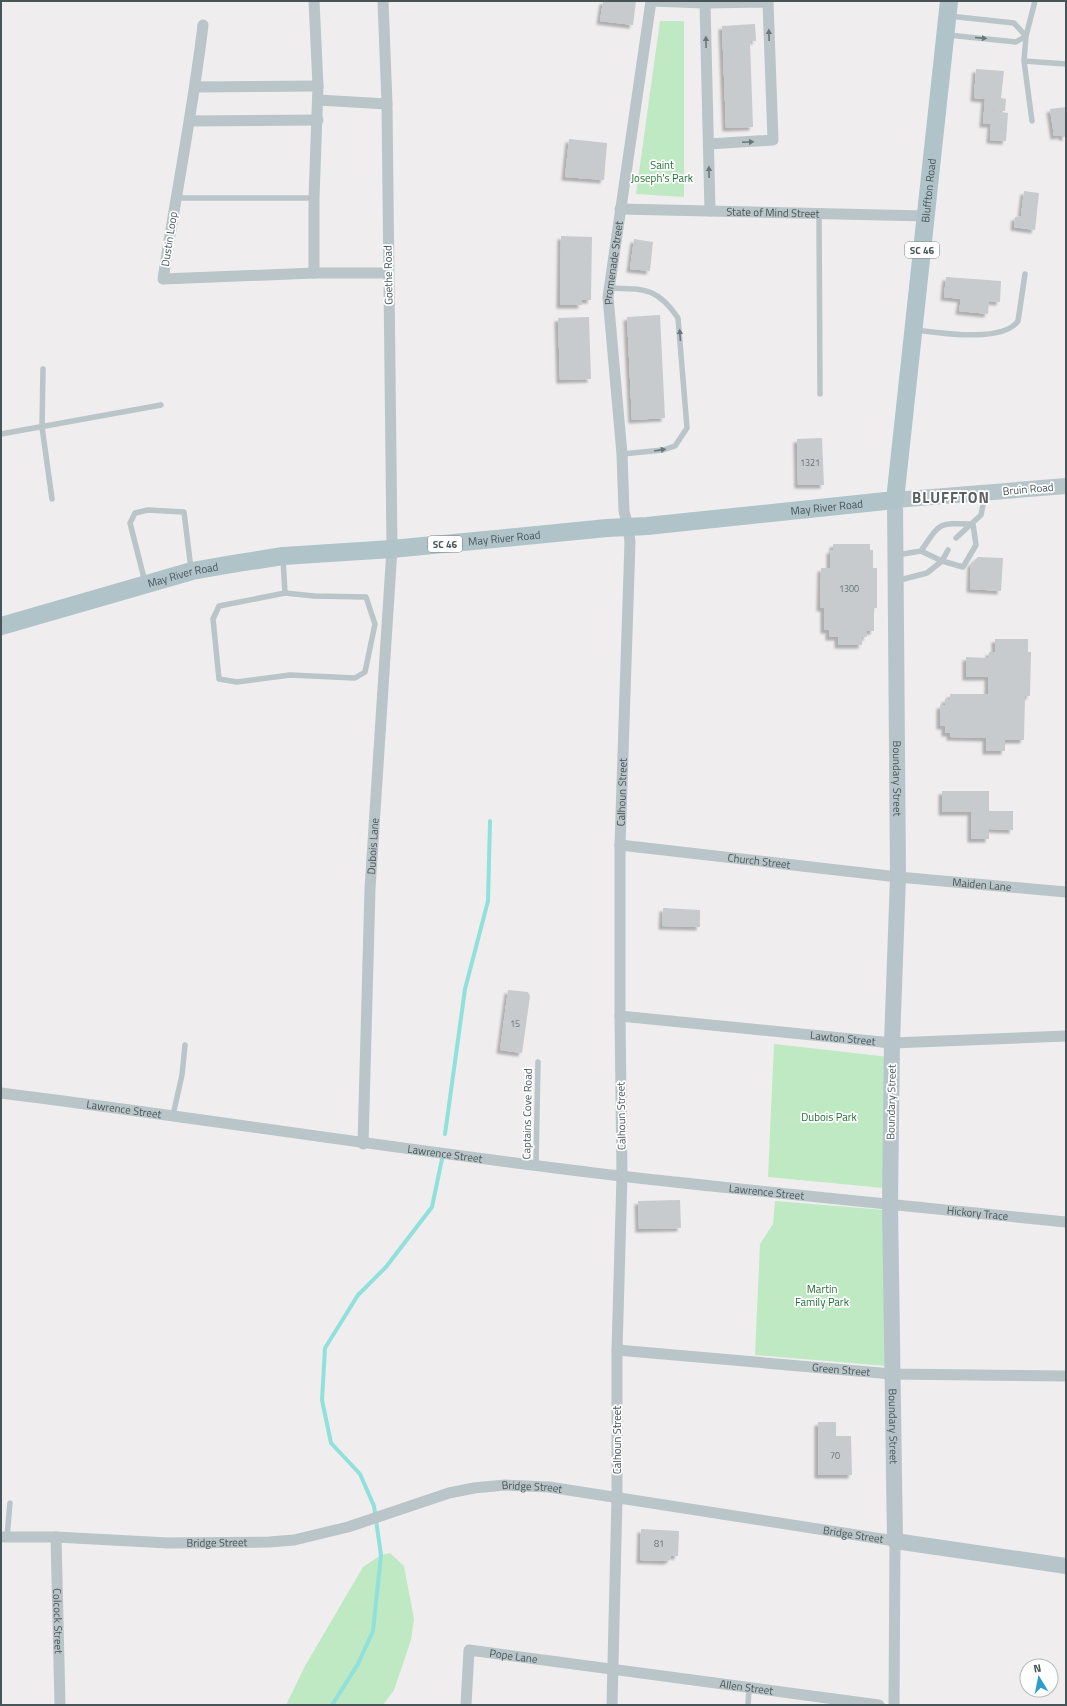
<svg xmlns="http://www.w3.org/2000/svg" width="1067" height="1706" font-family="'Titillium Web',sans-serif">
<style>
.green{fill:#bfe9c3}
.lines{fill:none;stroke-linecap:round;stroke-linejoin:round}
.stream{stroke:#90e1db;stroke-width:4}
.building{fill:#c7cbce;filter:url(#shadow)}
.lane{stroke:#b9c5c8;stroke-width:5.5}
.street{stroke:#b9c5c8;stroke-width:11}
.secondary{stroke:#b7c5ca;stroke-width:16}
.primary{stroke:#afc3c9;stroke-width:18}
.oneway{fill:#69777a}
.labels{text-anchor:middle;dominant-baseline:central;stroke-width:3.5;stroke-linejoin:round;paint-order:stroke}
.number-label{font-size:9px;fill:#677276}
.shield{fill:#fff;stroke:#7e888a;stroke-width:1}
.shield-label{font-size:10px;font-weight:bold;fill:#475558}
.park-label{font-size:11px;fill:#207032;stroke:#fff}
.street-label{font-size:11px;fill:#475558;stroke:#fff}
.district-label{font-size:15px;font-weight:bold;letter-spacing:1px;fill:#5a5f61;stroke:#fff}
</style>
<defs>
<filter id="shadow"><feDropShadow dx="-3.5" dy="3.5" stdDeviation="1" flood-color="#0004"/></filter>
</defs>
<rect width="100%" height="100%" fill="#efeded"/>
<path class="green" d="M 660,21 L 684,21 L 684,197 L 636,194 Z
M 774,1044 L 889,1057 L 884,1188 L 768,1177 Z
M 775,1201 L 885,1210 L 887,1366 L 755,1355 L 760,1244 L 773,1224 Z
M 390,1553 L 404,1566 L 414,1619 L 411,1640 L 394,1690 L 383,1705 L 286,1705 L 305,1666 L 363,1567 L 381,1555 Z"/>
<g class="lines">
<path class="stream" d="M 445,1134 L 465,989 L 488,901 L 490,821
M 332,1705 L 358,1664 L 373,1631 L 381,1555 L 374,1506 L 360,1474 L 331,1443 L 322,1400 L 325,1348 L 358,1295 L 386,1267 L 432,1207 L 442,1159"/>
</g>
<path class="building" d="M 603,1 L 636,1 L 633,25 L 600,21 Z
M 755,24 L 756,41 L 750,41 L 753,127 L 726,128 L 722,26 Z
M 976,69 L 1004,71 L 1001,98 L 1006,99 L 1005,111 L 993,110 L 993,111 L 1008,113 L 1006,141 L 990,140 L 991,124 L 983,124 L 985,99 L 974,98 Z
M 1066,107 L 1066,137 L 1062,137 L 1062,135 L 1054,136 L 1050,109 Z
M 569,139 L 607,143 L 604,180 L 565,177 Z
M 1024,191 L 1039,193 L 1035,230 L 1014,227 L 1015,217 L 1021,216 Z
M 561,236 L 592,237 L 591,300 L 581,300 L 582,305 L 560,305 Z
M 634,239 L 653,242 L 650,271 L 630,269 Z
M 946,277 L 1001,281 L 1000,302 L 989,301 L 988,314 L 959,311 L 961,299 L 944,297 Z
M 660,315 L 665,418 L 632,420 L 627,317 Z
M 589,317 L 591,379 L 560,380 L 558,318 Z
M 822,438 L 824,485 L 798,485 L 797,439 Z
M 833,544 L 870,544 L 870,550 L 873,550 L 873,568 L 877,568 L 877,608 L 874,608 L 874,631 L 867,631 L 867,637 L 862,637 L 862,645 L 838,645 L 838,637 L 829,637 L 829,630 L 824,630 L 824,608 L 820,608 L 821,568 L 830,568 L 830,550 L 833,550 Z
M 978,557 L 1003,558 L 1001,591 L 970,589 L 971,564 Z
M 995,639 L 1028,639 L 1028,652 L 1031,652 L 1030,696 L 1025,696 L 1024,740 L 1005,740 L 1005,751 L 986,751 L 986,738 L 950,737 L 950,733 L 945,733 L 945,726 L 940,726 L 940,705 L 945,705 L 945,699 L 950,699 L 950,694 L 988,694 L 988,677 L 966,677 L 966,657 L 988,658 L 989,652 L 995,652 Z
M 942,791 L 989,791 L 989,811 L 1013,811 L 1013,830 L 989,829 L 989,839 L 971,839 L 971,812 L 942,812 Z
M 663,908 L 700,910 L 700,927 L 662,926 Z
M 508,990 L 528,992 L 530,996 L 522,1053 L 500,1050 Z
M 680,1200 L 681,1228 L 639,1229 L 638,1201 Z
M 818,1422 L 836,1422 L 836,1436 L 851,1436 L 852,1475 L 818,1475 Z
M 641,1529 L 679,1531 L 678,1556 L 671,1556 L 671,1559 L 667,1561 L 640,1560 Z"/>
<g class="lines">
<path class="lane" d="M 1035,1 L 1026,36 L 1024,61 L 1066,64
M 948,35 L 1016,42 L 1026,36 L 1014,23 L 949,16
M 1024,61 L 1032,121
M 175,198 L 314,198
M 819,214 L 820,394
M 609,288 C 644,289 657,287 678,318 L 687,428 L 675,446 L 663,450 L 622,454
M 916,330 C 940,333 1003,343 1018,321 L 1025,274
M 43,369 L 42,427 L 52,499
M 1,434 L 161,405
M 956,538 L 981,515 L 985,495
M 897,555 L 921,551 L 942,561 L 948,550
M 283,559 L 285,593
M 896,581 L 927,573 L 942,561 L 963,567 L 976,545 L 973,524 C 937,523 941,522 921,551
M 145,582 L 130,523 L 135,513 L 148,510 L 184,512 L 191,569
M 285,593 L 314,596 L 366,597 L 375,624 L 365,672 L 355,678 L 290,675 L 237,682 L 219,679 L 213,619 L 219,606 Z
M 173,1115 L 182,1075 L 185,1045
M 536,1165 L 538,1062
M 7,1537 L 10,1503
M 748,1705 L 749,1688"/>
<g class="street">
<path d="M 651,1 L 705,3 L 710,211"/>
<path d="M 705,3 L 768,2 L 773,140 L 709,144"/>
<path d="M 203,25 C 193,110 176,194 163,279 L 314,273 L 387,273"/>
<path d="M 196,87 L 318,86"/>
<path d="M 318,100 L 387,104"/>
<path d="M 190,121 L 318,120"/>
<path id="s1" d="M 620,209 L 926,216"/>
<path d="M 314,273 L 314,198 L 318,86 L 314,1"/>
<path id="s2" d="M 620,845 L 898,877 L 1066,892"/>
<path id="s3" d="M 620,1016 L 892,1043 L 1066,1036"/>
<path id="s4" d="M 1,1093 C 208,1119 414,1152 621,1176 C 769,1193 918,1207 1066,1222"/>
<path id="s5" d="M 363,1144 L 370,889 L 392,549 L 387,104 L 383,1"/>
<path id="s6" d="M 617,1350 L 892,1374 L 1066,1376"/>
<path id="s7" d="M 1,1537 L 56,1537 L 168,1543 L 269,1542 L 294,1540 L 348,1527 L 449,1493 L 474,1488 L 505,1485 L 549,1487 L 895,1541 L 894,1705"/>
<path id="s8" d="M 56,1537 L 60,1705"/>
<path id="s9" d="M 466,1705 L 469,1650 L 879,1705"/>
<path id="s10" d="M 612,1705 L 617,1498 L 617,1350 L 622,1176 L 620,1016 L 620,845 L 630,542 L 628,527 L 624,511 L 622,454 L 608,297 L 651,1"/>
</g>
<path class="secondary" id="s11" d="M 1066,486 L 895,500 L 898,877 L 892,1043 L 890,1204 L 895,1541 L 1066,1566"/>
<path class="primary" id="s12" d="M 1,626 L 192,571 L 232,564 L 283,556 L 392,549 L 607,528 L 647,526 L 895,500 L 949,1"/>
</g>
<defs><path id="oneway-solid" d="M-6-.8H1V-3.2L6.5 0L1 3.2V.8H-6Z"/></defs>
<g class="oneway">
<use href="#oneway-solid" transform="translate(769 35) rotate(-92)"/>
<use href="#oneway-solid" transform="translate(981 38) rotate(5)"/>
<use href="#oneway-solid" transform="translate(706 42) rotate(-91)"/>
<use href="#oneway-solid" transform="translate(748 142) rotate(-3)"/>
<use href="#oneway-solid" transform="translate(709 172) rotate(-91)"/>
<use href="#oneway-solid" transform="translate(680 335) rotate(-94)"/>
<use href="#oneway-solid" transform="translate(660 450) rotate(-9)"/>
</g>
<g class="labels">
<g class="number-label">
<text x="810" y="462">1321</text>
<text x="849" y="588">1300</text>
<text x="515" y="1023">15</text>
<text x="835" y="1455">70</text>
<text x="659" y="1543">81</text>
</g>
<g class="shield">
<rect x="905" y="242" width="34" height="16" rx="3"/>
<rect x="428" y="536" width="34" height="16" rx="3"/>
</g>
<g class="shield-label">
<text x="922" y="250">SC 46</text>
<text x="445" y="544">SC 46</text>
</g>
<g class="park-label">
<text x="662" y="165">Saint<tspan x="662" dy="13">Joseph's Park</tspan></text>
<text x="829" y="1117">Dubois Park</text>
<text x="822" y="1289">Martin<tspan x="822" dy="13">Family Park</tspan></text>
</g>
<g class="street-label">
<text stroke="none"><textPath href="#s12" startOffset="1217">Bluffton Road</textPath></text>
<text stroke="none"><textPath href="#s1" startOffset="153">State of Mind Street</textPath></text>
<text transform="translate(169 239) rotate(-81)">Dustin Loop</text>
<text stroke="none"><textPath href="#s10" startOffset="1444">Promenade Street</textPath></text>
<text transform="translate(388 275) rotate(-91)">Goethe Road</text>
<text transform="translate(1028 489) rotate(-5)">Bruin Road</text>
<text stroke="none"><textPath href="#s12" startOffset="837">May River Road</textPath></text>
<text stroke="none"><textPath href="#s12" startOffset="513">May River Road</textPath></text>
<text stroke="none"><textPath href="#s12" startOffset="189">May River Road</textPath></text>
<text stroke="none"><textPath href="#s11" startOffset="450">Boundary Street</textPath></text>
<text stroke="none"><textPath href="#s10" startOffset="913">Calhoun Street</textPath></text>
<text stroke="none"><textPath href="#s5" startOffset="298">Dubois Lane</textPath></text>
<text stroke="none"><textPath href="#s2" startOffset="140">Church Street</textPath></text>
<text stroke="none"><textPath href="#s2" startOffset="364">Maiden Lane</textPath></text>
<text stroke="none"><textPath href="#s3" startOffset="224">Lawton Street</textPath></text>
<text transform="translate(891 1102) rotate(-89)">Boundary Street</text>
<text stroke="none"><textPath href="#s4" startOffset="124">Lawrence Street</textPath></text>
<text transform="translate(527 1114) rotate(-89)">Captains Cove Road</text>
<text transform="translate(621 1116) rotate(-91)">Calhoun Street</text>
<text stroke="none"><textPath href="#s4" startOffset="448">Lawrence Street</textPath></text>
<text stroke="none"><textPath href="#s4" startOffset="772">Lawrence Street</textPath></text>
<text stroke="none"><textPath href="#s4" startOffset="984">Hickory Trace</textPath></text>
<text stroke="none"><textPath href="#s6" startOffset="225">Green Street</textPath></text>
<text stroke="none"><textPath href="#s11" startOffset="1098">Boundary Street</textPath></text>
<text transform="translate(617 1440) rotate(-90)">Calhoun Street</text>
<text stroke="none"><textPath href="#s7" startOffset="539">Bridge Street</textPath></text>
<text stroke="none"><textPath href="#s7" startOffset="864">Bridge Street</textPath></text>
<text stroke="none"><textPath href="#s7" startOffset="216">Bridge Street</textPath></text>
<text stroke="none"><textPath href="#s8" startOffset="84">Colcock Street</textPath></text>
<text stroke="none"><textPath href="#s9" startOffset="100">Pope Lane</textPath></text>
<text stroke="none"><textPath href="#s9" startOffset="335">Allen Street</textPath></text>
</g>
<g class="district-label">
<text x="951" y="497">BLUFFTON</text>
</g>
</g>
<rect width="1067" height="1706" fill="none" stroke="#475558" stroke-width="4"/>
<g transform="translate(1039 1678) rotate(350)"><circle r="19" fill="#ffffff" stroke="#b5bbbc"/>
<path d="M0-3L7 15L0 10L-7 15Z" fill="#2c9dca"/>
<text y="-6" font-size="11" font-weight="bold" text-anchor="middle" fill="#475558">N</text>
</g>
</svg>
